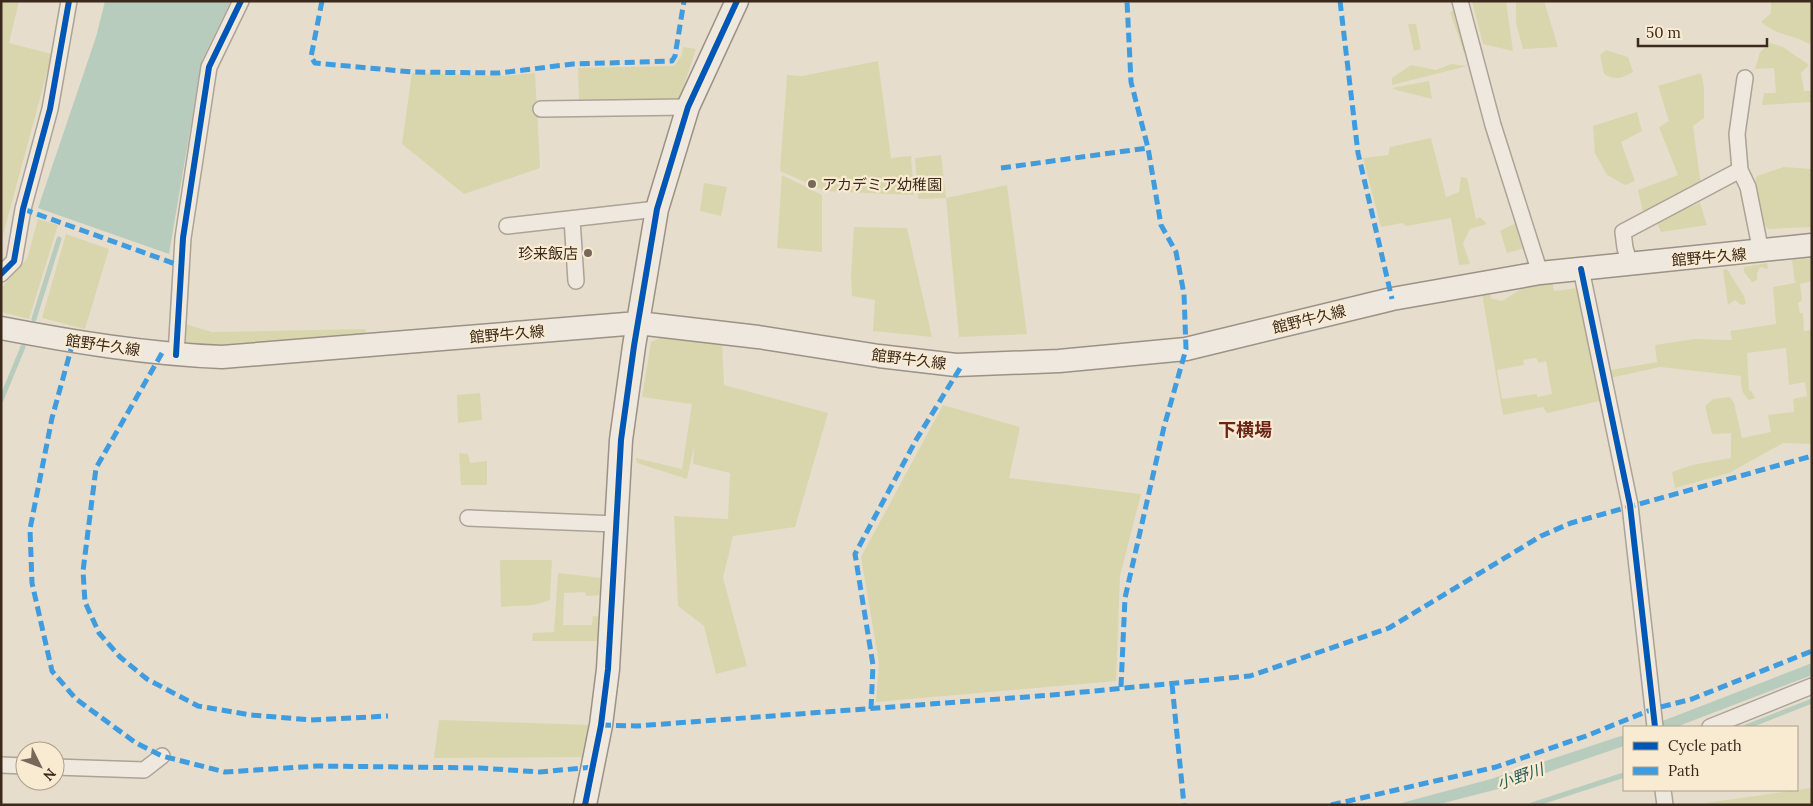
<svg xmlns="http://www.w3.org/2000/svg" width="1813" height="806" font-family="Lora,'Noto Sans JP',serif">
<style>
.green{fill:#d9d6ad;fill-rule:evenodd}
.water{fill:#b8ccbe}
.lines{fill:none;stroke-linecap:round;stroke-linejoin:round}
.stream{stroke:#b8ccbe;stroke-width:5}
.street-casing{stroke:#aca296;stroke-width:18}
.secondary-casing{stroke:#9c9185;stroke-width:25}
.street{stroke:#eee8df;stroke-width:15}
.secondary{stroke:#eee8df;stroke-width:22}
.quiet{stroke:#3f9cdf;stroke-width:5;stroke-dasharray:10 5;stroke-linecap:butt}
.cycleway-casing{stroke:#f8ebd1;stroke-width:9}
.cycleway{stroke:#0057b8;stroke-width:6}
.poi-dot{fill:#77685a;stroke:#f8ebd1;stroke-width:2}
.labels{text-anchor:middle;dominant-baseline:central;stroke-width:4.5;stroke-linejoin:round;paint-order:stroke}
.poi-label{font-size:15px;fill:#3b291c;stroke:#f8ebd1;text-anchor:start}
.street-label{font-size:15px;fill:#3b291c;stroke:#f8ebd1}
.water-label{font-size:16px;font-style:italic;fill:#2a5c56;stroke:#f8ebd1}
.quarter-label{font-size:18px;font-weight:bold;fill:#6c2418;stroke:#f8ebd1}
</style>
<rect width="100%" height="100%" fill="#e7ddcc"/>
<path class="green" d="M 1,1 L 19,1 L 9,43 L 52,54 L 3,235 Z
M 1472,1 L 1506,1 L 1513,51 L 1483,44 Z
M 1516,1 L 1544,1 L 1558,47 L 1523,49 L 1516,23 Z
M 1771,1 L 1812,1 L 1812,40 L 1809,44 C 1791,33 1779,37 1761,22 L 1771,13 Z
M 1454,10 L 1466,46 L 1464,53 L 1450,12 Z
M 1408,24 L 1416,24 L 1421,49 L 1414,51 Z
M 1771,43 L 1783,47 L 1809,65 L 1801,73 L 1804,91 L 1812,91 L 1812,102 L 1762,105 L 1764,93 L 1776,93 L 1774,68 L 1755,69 L 1760,52 Z
M 683,47 L 696,49 L 679,100 L 579,101 L 578,68 L 674,66 L 682,55 Z
M 1606,50 L 1628,57 L 1633,72 C 1622,78 1616,81 1604,74 L 1600,55 Z
M 878,61 L 891,158 L 911,156 L 914,195 L 825,191 L 780,171 L 787,75 L 802,76 Z
M 1451,64 L 1467,66 L 1392,85 L 1392,78 L 1411,65 L 1436,70 Z
M 412,73 L 501,76 L 535,73 L 540,168 L 464,194 L 402,144 Z
M 1701,73 L 1704,87 L 1704,118 L 1693,126 L 1701,186 L 1644,216 L 1638,190 L 1678,175 L 1659,127 L 1669,121 L 1658,86 Z
M 1429,81 L 1432,99 C 1424,96 1395,91 1392,88 Z
M 1637,112 L 1642,131 L 1621,142 L 1635,181 L 1625,185 L 1607,175 L 1595,153 L 1593,126 Z
M 1431,138 L 1446,197 L 1459,192 L 1461,177 L 1467,178 L 1476,219 L 1480,217 L 1487,224 L 1470,229 L 1463,243 L 1470,264 L 1459,265 L 1451,218 L 1406,226 L 1402,223 L 1381,227 L 1363,158 L 1388,155 L 1390,147 Z
M 941,155 L 946,198 L 1007,185 L 1027,334 L 959,337 L 946,198 L 918,199 L 915,158 Z
M 1784,167 L 1812,169 L 1812,227 L 1768,229 C 1758,218 1750,189 1757,176 Z
M 782,175 L 822,195 L 822,252 L 777,248 Z
M 704,183 L 727,187 L 721,216 L 700,211 Z
M 1700,203 L 1707,225 L 1661,232 L 1656,221 Z
M 38,219 L 58,225 L 29,319 L 1,312 L 1,288 L 27,259 Z
M 1516,223 L 1525,248 L 1507,253 L 1500,231 Z
M 854,227 L 907,228 L 932,337 L 873,331 L 875,300 L 852,296 L 851,274 Z
M 66,234 L 109,249 L 85,329 L 42,318 Z
M 1812,258 L 1812,281 L 1800,284 L 1802,300 L 1798,303 L 1800,313 L 1803,313 L 1804,331 L 1812,330 L 1812,444 L 1783,443 L 1729,473 L 1675,488 L 1672,472 L 1692,465 L 1731,458 L 1731,433 L 1712,434 L 1705,406 L 1713,399 L 1730,397 L 1734,403 L 1742,438 L 1771,432 L 1768,415 L 1794,412 L 1793,399 L 1807,396 L 1805,382 L 1789,385 L 1786,348 L 1747,353 L 1749,390 L 1752,392 L 1755,398 L 1749,400 C 1741,393 1741,386 1741,376 L 1660,367 L 1610,378 L 1611,370 L 1657,362 L 1655,345 L 1695,339 L 1732,340 L 1730,331 L 1776,324 L 1773,287 L 1795,283 L 1792,260 Z
M 1767,263 L 1768,269 L 1760,267 L 1757,274 L 1757,280 L 1752,282 L 1744,272 L 1744,267 Z
M 1727,269 L 1744,296 L 1746,304 L 1741,305 L 1735,300 L 1728,305 L 1723,270 Z
M 1551,277 L 1554,291 L 1578,288 L 1604,400 L 1547,413 L 1543,407 L 1503,415 L 1481,288 L 1485,286 L 1492,299 L 1502,301 L 1537,279 ZM 1536,358 L 1539,363 L 1546,361 L 1552,394 L 1537,397 L 1537,394 L 1502,399 L 1497,370 L 1524,365 L 1523,360 Z
M 185,324 L 212,332 L 366,329 L 364,338 L 219,351 L 180,347 Z
M 667,334 L 722,343 L 724,385 L 828,413 L 795,527 L 733,536 L 723,578 L 747,666 L 716,674 L 704,626 L 678,606 L 674,516 L 728,519 L 730,473 L 693,464 L 694,446 L 687,479 L 637,463 L 636,458 L 682,469 L 692,404 L 642,397 L 651,342 Z
M 480,393 L 482,420 L 458,423 L 457,395 Z
M 943,405 L 1020,427 L 1009,478 L 1141,494 L 1120,576 L 1116,681 L 876,702 L 879,663 L 861,557 Z
M 459,453 L 468,454 L 470,463 L 487,461 L 487,485 L 461,485 Z
M 500,560 L 552,560 L 550,600 L 534,605 L 501,607 Z
M 558,573 L 602,578 L 603,595 L 586,596 L 585,592 L 564,593 L 563,625 L 592,625 L 593,616 L 603,617 L 602,641 L 532,641 L 533,633 L 554,632 Z
M 439,720 L 593,725 L 587,757 L 434,758 Z
M 1812,788 L 1812,805 L 1692,805 Z"/>
<path class="water" d="M 105,1 L 231,1 L 202,60 L 169,254 L 38,208 L 96,37 Z
M 1812,663 L 1812,675 L 1676,727 L 1647,727 Z
M 1624,735 L 1624,746 L 1498,789 L 1436,805 L 1394,805 L 1491,779 Z"/>
<g class="lines">
<path class="stream" d="M 34,319 L 59,239
M 1,400 L 23,347
M 1746,727 L 1812,701
M 1532,805 L 1624,775"/>
<defs>
<path id="street" d="M 1460,1 L 1493,125 L 1540,273
M 541,109 L 688,107
M 1740,170 L 1737,134 L 1745,78
M 572,219 L 576,281
M 507,226 L 657,209
M 1630,264 L 1625,248 L 1623,232 L 1740,170 L 1748,187 L 1761,252
M 1581,269 L 1630,505 L 1655,727
M 1,274 L 14,261 L 23,209 L 50,109 L 69,1
M 176,355 L 183,238 L 209,67 L 241,1
M 468,518 L 616,524
M 1710,727 L 1812,686
M 1,765 L 25,766
M 55,767 L 144,770 L 162,756
M 1663,790 L 1665,805"/>
<path id="secondary" d="M 1,328 C 74,342 147,354 222,357 L 638,323 L 758,337 L 879,356 L 956,365 L 1059,361 L 1186,349 L 1392,299 L 1540,273 L 1812,245
M 585,805 L 601,725 L 608,669 L 621,440 L 634,346 L 657,209 L 688,107 L 737,1"/>
</defs>
<use href="#street" class="street-casing"/>
<use href="#secondary" class="secondary-casing"/>
<use href="#street" class="street"/>
<use href="#secondary" class="secondary"/>
<path class="quiet" d="M 322,1 L 311,57 L 315,63 L 412,72 L 499,73 L 573,64 L 672,61 L 675,56 L 684,1
M 1340,1 L 1358,153 L 1392,299
M 1001,168 L 1148,148
M 23,209 L 181,266
M 73,342 L 52,418 L 30,529 L 32,583 L 52,671 L 76,699 L 136,743 L 162,756 L 225,772 L 318,766 L 479,768 L 540,772 L 593,767
M 162,353 L 96,468 L 83,571 L 85,602 L 99,633 L 120,657 L 147,679 L 198,706 L 251,715 L 311,720 L 388,716
M 1172,684 L 1184,805
M 1121,687 L 1125,598 L 1164,427 L 1186,349 L 1184,294 L 1176,252 L 1161,225 L 1148,148 L 1131,82 L 1127,1
M 871,709 L 873,665 L 855,554 L 916,440 L 962,365
M 601,725 L 637,726 L 1052,695 L 1250,676 L 1389,628 L 1541,536 L 1571,523 L 1812,456
M 1331,805 L 1496,767 L 1586,736 L 1653,709 L 1692,699 L 1812,651"/>
<defs>
<path id="cycleway" d="M 1581,269 L 1630,505 L 1655,727
M 1,274 L 14,261 L 23,209 L 50,109 L 69,1
M 176,355 L 183,238 L 209,67 L 241,1
M 585,805 L 601,725 L 608,669 L 621,440 L 634,346 L 657,209 L 688,107 L 737,1"/>
</defs>
<use href="#cycleway" class="cycleway-casing"/>
<use href="#cycleway" class="cycleway"/>
</g>
<g class="poi-dot">
<circle cx="812" cy="184" r="5"/>
<circle cx="588" cy="253" r="5"/>
</g>
<g class="labels">
<g class="poi-label">
<text x="822" y="184">アカデミア幼稚園</text>
<text x="578" y="253" text-anchor="end">珍来飯店</text>
</g>
<g class="street-label">
<text transform="translate(1709 257) rotate(-5)">館野牛久線</text>
<text transform="translate(1309 319) rotate(-14)">館野牛久線</text>
<text transform="translate(507 334) rotate(-5)">館野牛久線</text>
<text transform="translate(103 345) rotate(8)">館野牛久線</text>
<text transform="translate(909 359) rotate(7)">館野牛久線</text>
</g>
<g class="water-label">
<text transform="translate(1520 776) rotate(-19)">小野川</text>
</g>
<g class="quarter-label">
<text x="1245" y="429">下横場</text>
</g>
</g>
<rect width="1813" height="806" fill="none" stroke="#3b291c" stroke-width="5"/>
<rect x="1623" y="726" width="175" height="65" fill="#f8ebd1" stroke="#ac9d89"/>
<rect x="1633" y="742" width="25" height="8" fill="#0057b8" stroke="#ac9d89"/>
<text x="1668" y="751" font-size="15" fill="#3b291c">Cycle path</text>
<rect x="1633" y="767" width="25" height="8" fill="#3f9cdf" stroke="#ac9d89"/>
<text x="1668" y="776" font-size="15" fill="#3b291c">Path</text>
<g transform="translate(40 766) rotate(132)"><circle r="24" fill="#f8ebd1" stroke="#ac9d89"/>
<path d="M0-4L9 19L0 12L-9 19Z" fill="#77685a"/>
<text y="-8" font-size="14" font-weight="bold" text-anchor="middle" fill="#3b291c">N</text>
</g>
<path d="M1638 38v8h129v-8" fill="none" stroke="#3b291c" stroke-width="2.5"/>
<text x="1646" y="38" font-size="15" fill="#3b291c" stroke="#f8ebd1" stroke-width="4" paint-order="stroke">50 m</text>
</svg>
